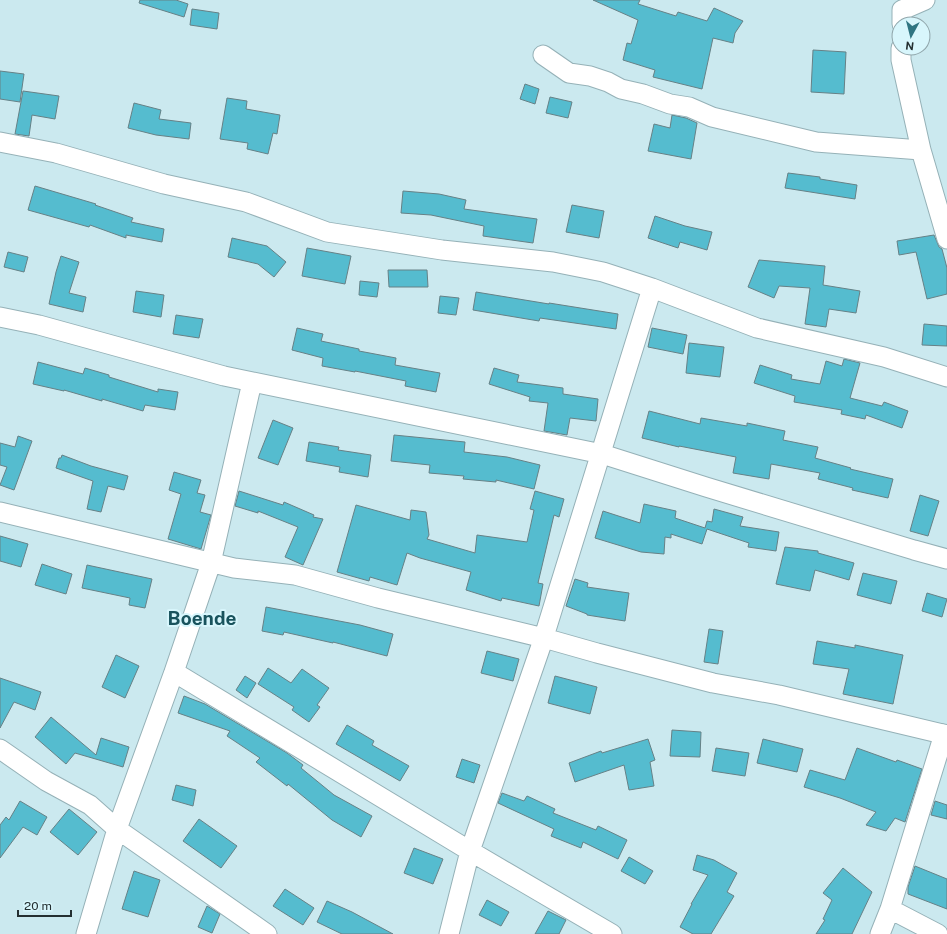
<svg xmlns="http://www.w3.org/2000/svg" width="947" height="934" font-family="'Public Sans',sans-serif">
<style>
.building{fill:#55bccf;stroke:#668186}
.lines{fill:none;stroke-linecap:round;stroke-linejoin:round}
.minor-casing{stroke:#95b1b7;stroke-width:21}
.minor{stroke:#fff;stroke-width:19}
.labels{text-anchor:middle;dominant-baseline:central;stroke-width:4;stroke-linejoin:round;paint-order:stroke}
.town-label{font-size:19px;font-weight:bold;fill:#19535d;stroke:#d8f6fc}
</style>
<rect width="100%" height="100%" fill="#cbe9ef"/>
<path class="building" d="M 140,0 L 176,0 L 188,4 L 184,17 L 139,3 Z
M 593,0 L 640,0 L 638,4 L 676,16 L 678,12 L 707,21 L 714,8 L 743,21 L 735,33 L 733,43 L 713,38 L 702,89 L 653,77 L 655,70 L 623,60 L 627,43 L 631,44 L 638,20 Z
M 192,9 L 219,13 L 217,29 L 190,25 Z
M 813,50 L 846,52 L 844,94 L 811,92 Z
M 0,71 L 24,74 L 20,102 L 0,99 Z
M 525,84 L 539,89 L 535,104 L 520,99 Z
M 23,91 L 59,96 L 55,119 L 32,115 L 29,136 L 15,134 Z
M 550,97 L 572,102 L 568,118 L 546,113 Z
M 227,98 L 247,101 L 246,109 L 280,115 L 277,134 L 273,133 L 268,154 L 247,149 L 248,143 L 220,139 Z
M 134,103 L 161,110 L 159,119 L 191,123 L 189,139 L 156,135 L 128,128 Z
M 672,115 L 686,118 L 697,123 L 691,159 L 648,151 L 654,124 L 670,128 Z
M 788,173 L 820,177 L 820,179 L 857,185 L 855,199 L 785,188 Z
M 35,186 L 96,204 L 95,205 L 133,218 L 131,222 L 164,229 L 162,242 L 126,235 L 126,238 L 90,225 L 89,227 L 28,210 Z
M 403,191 L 439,194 L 466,200 L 464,209 L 537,219 L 533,243 L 483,236 L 484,226 L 431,215 L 401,213 Z
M 572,205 L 604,211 L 599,238 L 566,232 Z
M 655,216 L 685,226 L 712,232 L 707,250 L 680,242 L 678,248 L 648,238 Z
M 934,235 L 937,242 L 939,247 L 942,249 L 947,268 L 947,294 L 927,299 L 916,252 L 899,255 L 897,241 Z
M 232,238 L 267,246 L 286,262 L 274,277 L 258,264 L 228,257 Z
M 307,248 L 351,256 L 345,284 L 302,276 Z
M 8,252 L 28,257 L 24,272 L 4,267 Z
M 61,256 L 79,262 L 69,293 L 86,297 L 83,312 L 49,304 L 56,272 Z
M 759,260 L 825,266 L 823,285 L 860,291 L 856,313 L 829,309 L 826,327 L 805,324 L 810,288 L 779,286 L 774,298 L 748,287 Z
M 388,270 L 427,270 L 428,287 L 389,287 Z
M 360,281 L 379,283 L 377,297 L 359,295 Z
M 136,291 L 164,295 L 161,317 L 133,312 Z
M 476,292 L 549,304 L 549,303 L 618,314 L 616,329 L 540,318 L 539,321 L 473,310 Z
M 440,296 L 459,298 L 456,315 L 438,313 Z
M 176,315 L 203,319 L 199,338 L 173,334 Z
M 924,324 L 947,326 L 947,346 L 922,345 Z
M 297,328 L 323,334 L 321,341 L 359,349 L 359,351 L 396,358 L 395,365 L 440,373 L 436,392 L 405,386 L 406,381 L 355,371 L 355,372 L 322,366 L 323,358 L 292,350 Z
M 652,328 L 687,335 L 683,354 L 648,347 Z
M 689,343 L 724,347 L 720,377 L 686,373 Z
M 844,359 L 860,363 L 850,398 L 882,406 L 884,402 L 908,411 L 902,428 L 866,415 L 865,419 L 841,414 L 842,410 L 794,402 L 795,396 L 754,383 L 760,365 L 792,375 L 791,379 L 820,384 L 826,361 L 842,366 Z
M 38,362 L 83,374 L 85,368 L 109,375 L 109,377 L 158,392 L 158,389 L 178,392 L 175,410 L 145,405 L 143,411 L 102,399 L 102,401 L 64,390 L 64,391 L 33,384 Z
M 494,368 L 519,375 L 517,382 L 563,388 L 563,394 L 598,399 L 596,421 L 570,418 L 567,435 L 544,431 L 548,403 L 529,401 L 530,397 L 489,384 Z
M 649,411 L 700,424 L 701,418 L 747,426 L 747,423 L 785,431 L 783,440 L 818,447 L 815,458 L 851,468 L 850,469 L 893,479 L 888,498 L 852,490 L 853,488 L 818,479 L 820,473 L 771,464 L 769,479 L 733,473 L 736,457 L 679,446 L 679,447 L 642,438 Z
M 273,420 L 293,428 L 278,465 L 258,458 Z
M 394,435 L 465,442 L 464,452 L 507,457 L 540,465 L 534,489 L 496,480 L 496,482 L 463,479 L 464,476 L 429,473 L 430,465 L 391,461 Z
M 18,436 L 32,441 L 14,490 L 0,485 L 7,467 L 0,465 L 0,443 L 15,447 Z
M 309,442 L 339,447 L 338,450 L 371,455 L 368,477 L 339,472 L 340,467 L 306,461 Z
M 62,455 L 91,466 L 128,476 L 124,490 L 108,486 L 101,512 L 87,509 L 93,481 L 56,468 L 59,458 L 61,458 Z
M 174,472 L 201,480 L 197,493 L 205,495 L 200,512 L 211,515 L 201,549 L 168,539 L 181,494 L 169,490 Z
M 239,491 L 283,505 L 284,502 L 314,515 L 313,517 L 323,519 L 303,565 L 285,557 L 298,527 L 258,511 L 258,513 L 235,506 Z
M 535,491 L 564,499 L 559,517 L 554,515 L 538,583 L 543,584 L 539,606 L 502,598 L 501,601 L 466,590 L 471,572 L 420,558 L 407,553 L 397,585 L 370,577 L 369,581 L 337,572 L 356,505 L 410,520 L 411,510 L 426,512 L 429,535 L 427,539 L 475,553 L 477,535 L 527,542 L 534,510 L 530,509 Z
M 920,495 L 939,501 L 928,536 L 910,531 Z
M 644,504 L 676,511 L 675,518 L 705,528 L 707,521 L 712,522 L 714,509 L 743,517 L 740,526 L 779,532 L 776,551 L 748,547 L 749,543 L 707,529 L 702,544 L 671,534 L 671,538 L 665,537 L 664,554 L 641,552 L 595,538 L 603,511 L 640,523 Z
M 0,536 L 28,544 L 21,567 L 0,561 Z
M 785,547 L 818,551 L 818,553 L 854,563 L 849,580 L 815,570 L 810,591 L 776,584 Z
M 42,564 L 72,574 L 66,594 L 35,585 Z
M 87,565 L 152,579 L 145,608 L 129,605 L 130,598 L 82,588 Z
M 863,573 L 897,581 L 891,604 L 857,595 Z
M 575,579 L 588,583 L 587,587 L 629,593 L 625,621 L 587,615 L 587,614 L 566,606 Z
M 927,593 L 947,599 L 942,617 L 922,611 Z
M 266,607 L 360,625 L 393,634 L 387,656 L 333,642 L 333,643 L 284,632 L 283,635 L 262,631 Z
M 709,629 L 723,631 L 718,664 L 704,662 Z
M 817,641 L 855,648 L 855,645 L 903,655 L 893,704 L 843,694 L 849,669 L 813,664 Z
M 487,651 L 519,659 L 513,681 L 481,673 Z
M 116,655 L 139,666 L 125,698 L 102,687 Z
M 268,668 L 291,683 L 302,669 L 329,688 L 317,705 L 320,707 L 309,722 L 292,710 L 294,707 L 258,684 Z
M 245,676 L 256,683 L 247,698 L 236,690 Z
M 555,676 L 597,687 L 590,714 L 548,703 Z
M 0,678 L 41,692 L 35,710 L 14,702 L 0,728 Z
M 184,696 L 205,704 L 287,753 L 303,765 L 301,768 L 334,795 L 372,816 L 361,837 L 332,820 L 288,784 L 287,786 L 256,762 L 260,758 L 227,736 L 230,731 L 178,713 Z
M 51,717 L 96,755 L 101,738 L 129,747 L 123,767 L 75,753 L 66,764 L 35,737 Z
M 347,725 L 374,741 L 372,745 L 409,766 L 400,781 L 336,744 Z
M 672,730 L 701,732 L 700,757 L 670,756 Z
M 648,739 L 655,760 L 650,762 L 654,786 L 629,790 L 624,765 L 575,782 L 569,763 L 601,751 L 602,753 Z
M 763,739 L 803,749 L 797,772 L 757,763 Z
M 716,748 L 749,753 L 745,776 L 712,771 Z
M 857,748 L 896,762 L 897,760 L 922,769 L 905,822 L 895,818 L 886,831 L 866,825 L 876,812 L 840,798 L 804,787 L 810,770 L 845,780 Z
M 462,759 L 480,765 L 474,783 L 456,777 Z
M 176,785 L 196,790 L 193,806 L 172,800 Z
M 502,793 L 524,801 L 527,796 L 555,809 L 553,813 L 596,830 L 598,826 L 627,840 L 618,859 L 583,842 L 581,848 L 551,836 L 554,829 L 498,803 Z
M 20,801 L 47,817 L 37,835 L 23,827 L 0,858 L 0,825 L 6,817 L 9,820 Z
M 935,801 L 947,805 L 947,819 L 931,815 Z
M 69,809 L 97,832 L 78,855 L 50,832 Z
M 199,819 L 237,846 L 221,868 L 183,841 Z
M 414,848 L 443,859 L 433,884 L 404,873 Z
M 697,855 L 714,860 L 737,873 L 727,892 L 734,896 L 711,934 L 693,934 L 680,927 L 692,904 L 691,904 L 708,875 L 693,870 Z
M 629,857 L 653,871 L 645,884 L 621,871 Z
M 915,866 L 947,879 L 947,909 L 908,894 L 908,887 Z
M 843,868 L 872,892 L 852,934 L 816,934 L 825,920 L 823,919 L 832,900 L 823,893 Z
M 134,871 L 160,880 L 148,917 L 122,909 Z
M 285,889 L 314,908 L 303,925 L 273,906 Z
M 487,900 L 509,912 L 501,926 L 479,915 Z
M 327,901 L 352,912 L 393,934 L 342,934 L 317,922 Z
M 207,906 L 220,914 L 212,933 L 198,927 Z
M 548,911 L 566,920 L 559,934 L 535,934 Z"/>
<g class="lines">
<defs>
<path id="minor" d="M 902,24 L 902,10 L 925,0
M 901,48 L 901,60 L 921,150 L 947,239
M 543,55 L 569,73 L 590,76 L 608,82 L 621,89 L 643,94 L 670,104 L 689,107 L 712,117 L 816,142 L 921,150
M 0,142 L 56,153 L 164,184 L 246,202 L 327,232 L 442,250 L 553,262 L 603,272 L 652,288 L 757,328 L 884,357 L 947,377
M 0,317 L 39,325 L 224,376 L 602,454 L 706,487 L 914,550 L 947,559
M 0,512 L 234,568 L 295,575 L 378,598 L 544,638 L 597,653 L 713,683 L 779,695 L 947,735
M 174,672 L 470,851 L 612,934
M 0,749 L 46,781 L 90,805 L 117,829 L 267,934
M 890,909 L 938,934
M 86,934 L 117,829 L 174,672 L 211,563 L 252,382
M 449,934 L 470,851 L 542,643 L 652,288
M 880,934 L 890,909 L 944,734"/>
</defs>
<use href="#minor" class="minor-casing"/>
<use href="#minor" class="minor"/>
</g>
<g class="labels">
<g class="town-label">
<text x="202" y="618">Boende</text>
</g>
</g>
<g transform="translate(911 36) rotate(187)"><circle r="19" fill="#d8f6fc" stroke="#90a6ab"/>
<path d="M0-3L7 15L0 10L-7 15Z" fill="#2f7582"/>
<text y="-6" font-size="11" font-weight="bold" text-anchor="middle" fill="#242f31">N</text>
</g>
<path d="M18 910v6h53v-6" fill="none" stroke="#242f31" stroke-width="2"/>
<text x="24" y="910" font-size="12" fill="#242f31" stroke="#d8f6fc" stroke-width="3" paint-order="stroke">20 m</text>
</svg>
